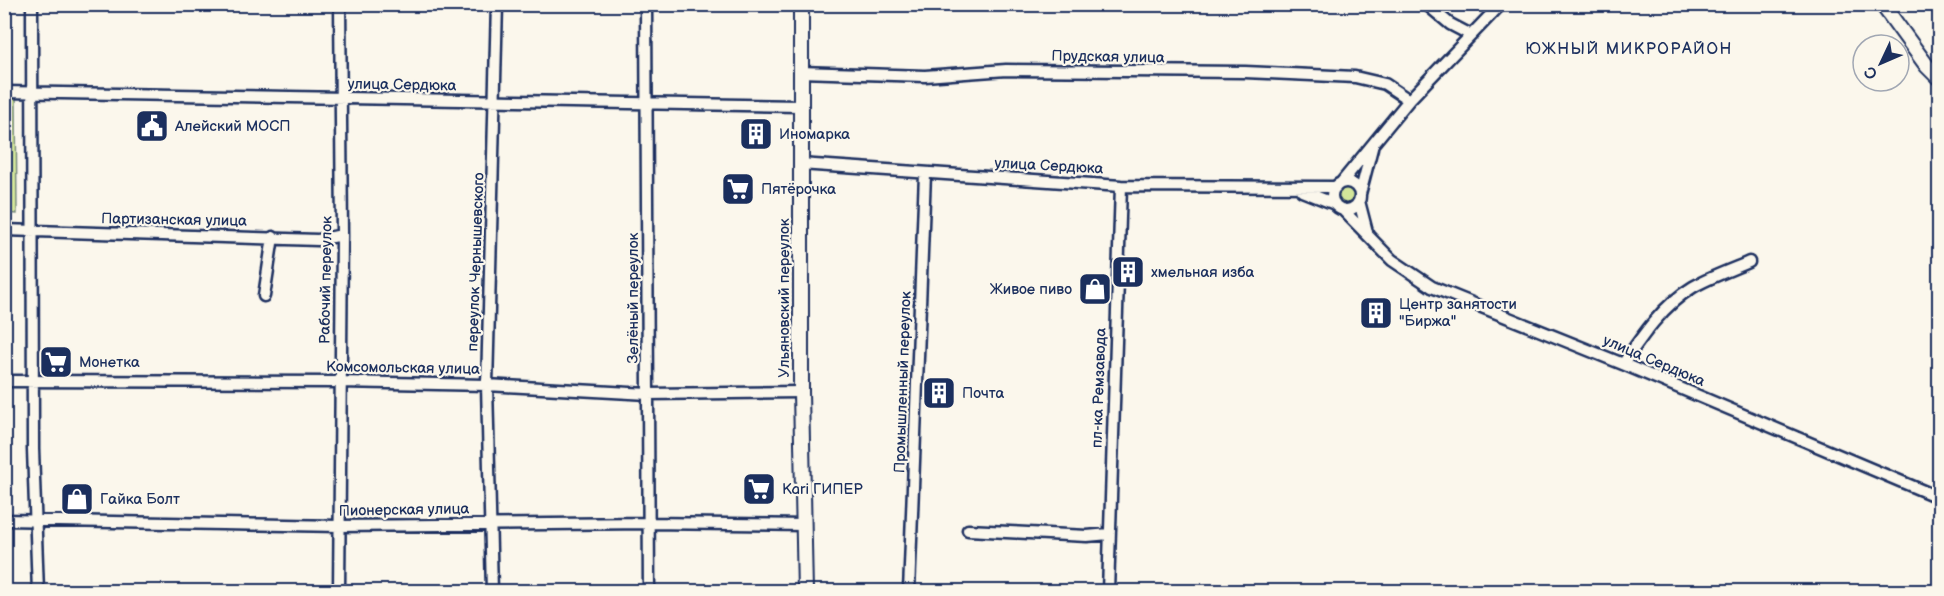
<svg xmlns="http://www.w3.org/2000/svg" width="1944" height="596" font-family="'Balsamiq Sans',sans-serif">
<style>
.green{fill:#d3e69a;stroke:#778a7c;stroke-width:1.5}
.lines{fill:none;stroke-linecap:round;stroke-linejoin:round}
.minor-casing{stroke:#1b2f5e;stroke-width:15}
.major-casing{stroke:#1b2f5e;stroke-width:18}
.minor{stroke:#fbf7ec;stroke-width:10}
.major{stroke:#fbf7ec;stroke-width:14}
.labels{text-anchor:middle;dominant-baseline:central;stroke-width:4.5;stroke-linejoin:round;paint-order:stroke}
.street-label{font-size:15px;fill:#1b2f5e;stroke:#fbf7ec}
.poi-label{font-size:15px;fill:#1b2f5e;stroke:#fbf7ec;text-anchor:start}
.neighbourhood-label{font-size:16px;letter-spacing:1.5px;fill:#1b2f5e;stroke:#fbf7ec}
</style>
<rect width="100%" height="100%" fill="#fbf7ec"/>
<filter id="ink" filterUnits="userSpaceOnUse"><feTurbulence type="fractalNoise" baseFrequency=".0167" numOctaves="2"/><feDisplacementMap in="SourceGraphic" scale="12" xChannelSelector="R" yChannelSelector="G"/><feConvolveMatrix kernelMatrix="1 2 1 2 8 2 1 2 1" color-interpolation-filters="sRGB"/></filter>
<g filter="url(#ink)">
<path class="green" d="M 5,98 L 16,98 L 17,214 L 5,213 Z
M1338 196a9 9 0 1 1 18 0a9 9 0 1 1-18 0Z"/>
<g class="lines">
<defs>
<path id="minor" d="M 32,4 L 33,449 L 38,592
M 646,4 L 649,592
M 1426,4 L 1450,24 L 1471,35
M 800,72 L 925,76 L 1006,70 L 1245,72 L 1355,77 L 1385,84 L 1409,100
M 4,92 L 800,106
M 800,164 L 1121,186 L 1336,187
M1332 196a14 14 0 1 1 28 0a14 14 0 1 1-28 0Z
M 1341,183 L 1409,100 L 1501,4
M 1302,191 L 1335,204
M 1360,194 L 1372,148
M 1359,201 L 1367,232
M 1342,209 L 1392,260 L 1432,287 L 1623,364 L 1940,498
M 4,230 L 318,240 L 342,235
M 264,296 L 273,237
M 1623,364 C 1642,336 1663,305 1693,287 C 1710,277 1731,270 1749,262
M 4,381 L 340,382 L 487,385 L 648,394 L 801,392
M 4,520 L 339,526 L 648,523 L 804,525
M 968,530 L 1087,536 L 1109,534
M 339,592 L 342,235 L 340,4
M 492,592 L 487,385 L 497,4
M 909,592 L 925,174
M 1108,592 L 1121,186"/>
<path id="major" d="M 801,4 L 801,392 L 805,592
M 1882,4 L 1927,66 L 1940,79"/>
</defs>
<use href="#minor" class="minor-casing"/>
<use href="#major" class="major-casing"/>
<use href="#minor" class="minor"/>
<use href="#major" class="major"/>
</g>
</g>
<defs>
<symbol id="civic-square" viewBox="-11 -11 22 22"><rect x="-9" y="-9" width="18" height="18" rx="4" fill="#1b2f5e" stroke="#fbf7ec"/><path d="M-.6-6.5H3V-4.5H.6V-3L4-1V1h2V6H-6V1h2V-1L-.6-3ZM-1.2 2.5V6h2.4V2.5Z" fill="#fff"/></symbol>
<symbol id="building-square" viewBox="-11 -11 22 22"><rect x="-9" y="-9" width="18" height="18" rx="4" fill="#1b2f5e" stroke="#fbf7ec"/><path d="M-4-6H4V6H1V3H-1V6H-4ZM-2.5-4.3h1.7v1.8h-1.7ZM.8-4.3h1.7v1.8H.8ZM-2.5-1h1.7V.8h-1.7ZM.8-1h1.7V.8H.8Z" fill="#fff"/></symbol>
<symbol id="supermarket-square" viewBox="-11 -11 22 22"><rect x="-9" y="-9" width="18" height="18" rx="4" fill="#1b2f5e" stroke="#fbf7ec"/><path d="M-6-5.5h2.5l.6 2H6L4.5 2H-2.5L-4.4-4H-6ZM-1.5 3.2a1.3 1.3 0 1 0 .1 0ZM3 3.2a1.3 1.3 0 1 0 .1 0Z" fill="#fff"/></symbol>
<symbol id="shop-square" viewBox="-11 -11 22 22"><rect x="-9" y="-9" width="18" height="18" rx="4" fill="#1b2f5e" stroke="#fbf7ec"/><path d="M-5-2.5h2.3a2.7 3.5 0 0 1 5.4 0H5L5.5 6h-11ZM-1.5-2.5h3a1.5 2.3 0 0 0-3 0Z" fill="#fff"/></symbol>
</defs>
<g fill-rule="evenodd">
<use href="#civic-square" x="133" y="107" width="38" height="38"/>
<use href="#building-square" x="737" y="115" width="38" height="38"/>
<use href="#supermarket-square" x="719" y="170" width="38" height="38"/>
<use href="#building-square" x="1109" y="253" width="38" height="38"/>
<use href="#shop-square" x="1076" y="270" width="38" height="38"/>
<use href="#building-square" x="1357" y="294" width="38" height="38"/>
<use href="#supermarket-square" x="37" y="343" width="38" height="38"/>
<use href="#building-square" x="920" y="374" width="38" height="38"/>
<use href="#supermarket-square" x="740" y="470" width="38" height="38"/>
<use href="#shop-square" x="58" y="480" width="38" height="38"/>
</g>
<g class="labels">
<g class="street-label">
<text transform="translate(1108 57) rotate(1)">Прудская улица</text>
<text transform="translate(402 85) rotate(1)">улица Сердюка</text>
<text transform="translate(1049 166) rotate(3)">улица Сердюка</text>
<text transform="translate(174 220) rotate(1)">Партизанская улица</text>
<text transform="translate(476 262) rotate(-88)">переулок Чернышевского</text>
<text transform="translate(326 280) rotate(-89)">Рабочий переулок</text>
<text transform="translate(633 298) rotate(-90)">Зелёный переулок</text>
<text transform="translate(784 298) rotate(-90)">Ульяновский переулок</text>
<text transform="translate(1654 361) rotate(23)">улица Сердюка</text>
<text transform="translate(403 368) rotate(1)">Комсомольская улица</text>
<text transform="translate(903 382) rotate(-88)">Промышленный переулок</text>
<text transform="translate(1099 388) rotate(-88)">пл-ка Ремзавода</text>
<text transform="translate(404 510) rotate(-1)">Пионерская улица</text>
</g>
<g class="poi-label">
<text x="175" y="126">Алейский МОСП</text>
<text x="779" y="134">Иномарка</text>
<text x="761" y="189">Пятёрочка</text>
<text x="1151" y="272">хмельная изба</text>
<text x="1072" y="289" text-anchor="end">Живое пиво</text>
<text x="1399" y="304">Центр занятости<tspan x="1399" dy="17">"Биржа"</tspan></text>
<text x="79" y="362">Монетка</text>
<text x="962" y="393">Почта</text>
<text x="782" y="489">Kari ГИПЕР</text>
<text x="100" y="499">Гайка Болт</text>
</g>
<g class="neighbourhood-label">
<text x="1629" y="49">ЮЖНЫЙ МИКРОРАЙОН</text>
</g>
</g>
<rect width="1944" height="596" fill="none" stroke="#fbf7ec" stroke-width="24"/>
<rect x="12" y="12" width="1920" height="572" fill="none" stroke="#1b2f5e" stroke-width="2" filter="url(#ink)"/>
<g transform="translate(1881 63) rotate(226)"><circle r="28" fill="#fbf7ec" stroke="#a1a7b3" stroke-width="1.5"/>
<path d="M0-4.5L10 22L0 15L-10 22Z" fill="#1b2f5e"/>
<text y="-9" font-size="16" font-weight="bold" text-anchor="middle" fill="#1b2f5e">С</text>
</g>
</svg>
